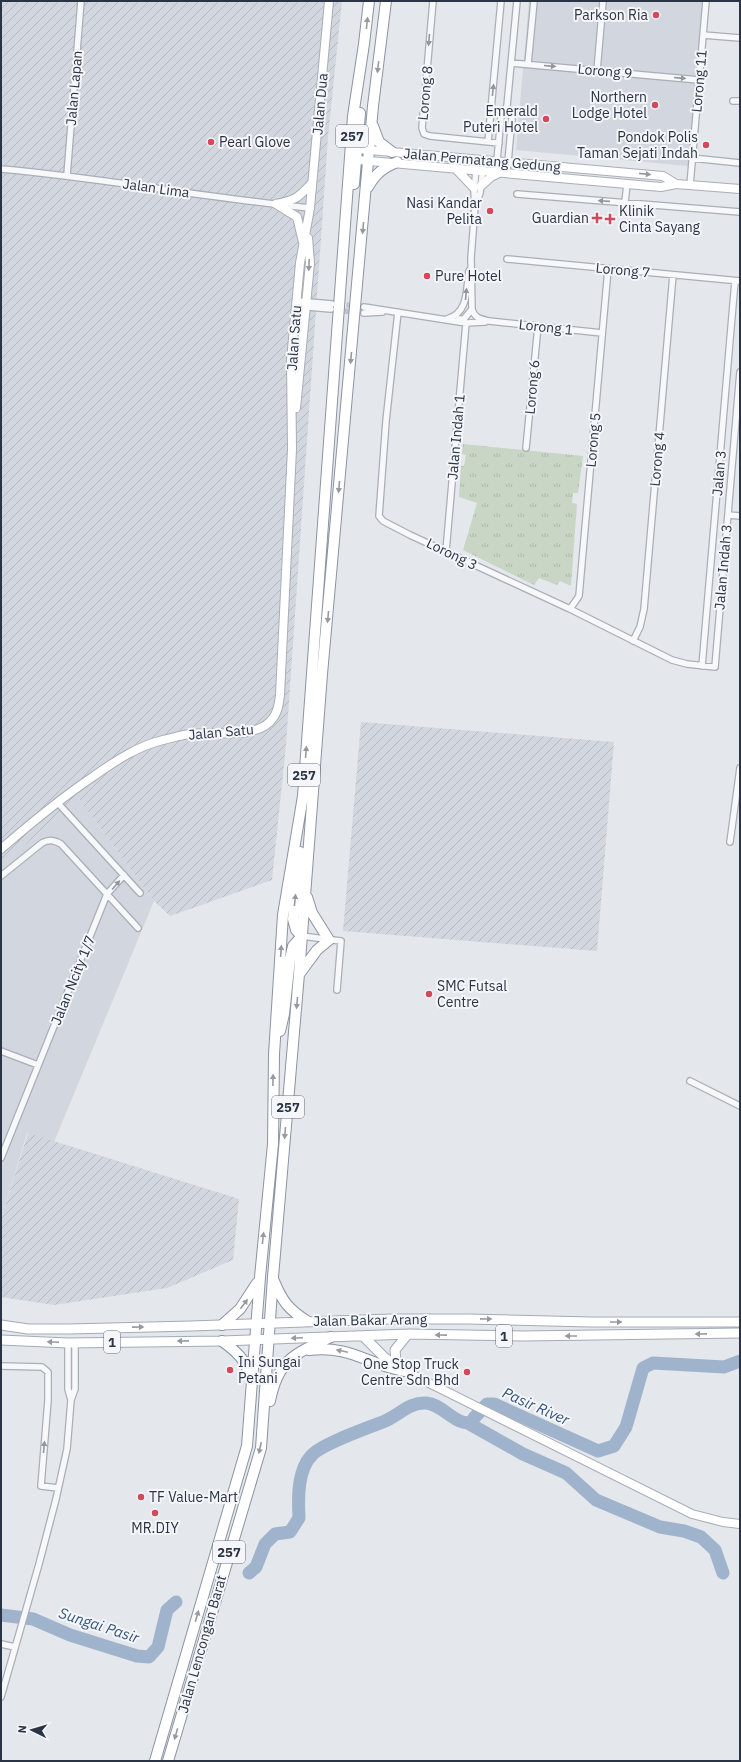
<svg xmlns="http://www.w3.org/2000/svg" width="741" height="1762" font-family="'IBM Plex Sans',sans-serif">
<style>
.built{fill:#d2d6de}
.industrial{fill:url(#industrial-furrows)}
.park{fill:url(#park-tufts)}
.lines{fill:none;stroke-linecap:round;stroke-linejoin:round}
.river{stroke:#9fb4cc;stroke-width:13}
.street-tunnel{stroke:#bfc3cb;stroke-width:5.5;stroke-dasharray:5.5 3;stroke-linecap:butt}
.street-casing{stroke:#a9aeb7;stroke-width:8}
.secondary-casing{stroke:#a9aeb7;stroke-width:10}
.primary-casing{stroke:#a3abb8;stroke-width:11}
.highway-casing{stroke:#8b94a3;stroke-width:12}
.street{stroke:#f7f8fa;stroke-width:5.5}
.secondary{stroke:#fff;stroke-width:8}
.primary{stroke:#fff;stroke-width:9}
.highway{stroke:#fff;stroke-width:10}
.oneway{fill:#959aa2}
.oneway2{fill:#9196a0}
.poi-dot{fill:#d1495b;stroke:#f4f6f9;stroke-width:1.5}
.labels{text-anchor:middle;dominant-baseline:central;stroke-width:4;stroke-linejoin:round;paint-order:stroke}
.shield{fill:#f4f6f9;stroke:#676e7b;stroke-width:1}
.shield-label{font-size:13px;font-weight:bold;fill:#2b3445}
.poi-label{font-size:14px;fill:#2b3445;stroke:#f4f6f9;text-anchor:end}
.street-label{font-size:14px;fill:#2b3445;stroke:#f4f6f9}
.water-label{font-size:15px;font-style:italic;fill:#34527a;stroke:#f4f6f9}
</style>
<defs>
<pattern id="industrial-furrows" width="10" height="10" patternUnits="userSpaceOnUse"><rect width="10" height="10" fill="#d2d6de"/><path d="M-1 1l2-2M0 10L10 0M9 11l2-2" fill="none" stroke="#b4b8c0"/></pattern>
<pattern id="park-tufts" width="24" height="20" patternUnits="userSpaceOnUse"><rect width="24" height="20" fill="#c9d6c5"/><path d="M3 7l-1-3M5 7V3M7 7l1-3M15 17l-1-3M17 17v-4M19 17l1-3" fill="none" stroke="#adb8ab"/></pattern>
</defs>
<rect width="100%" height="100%" fill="#e4e7ec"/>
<path class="built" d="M 529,1 L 703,1 L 688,166 L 516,150 Z
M 79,799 L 154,901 L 54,1142 L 27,1133 L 1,1219 L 1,865 Z"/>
<path class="industrial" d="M 1,1 L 342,1 L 328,137 L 286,745 L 272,880 L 170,916 L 154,901 L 79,799 L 1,865 Z
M 361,722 L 614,742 L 597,951 L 343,931 Z
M 28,1133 L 239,1199 L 233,1260 L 167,1288 L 54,1305 L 1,1297 L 1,1219 Z"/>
<path class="park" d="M 463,444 L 583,456 L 578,493 L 573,493 L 572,503 L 577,504 L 571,586 L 560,581 L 557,585 L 539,578 L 534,585 L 463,550 L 477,503 L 459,497 L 461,466 L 464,466 L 466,455 L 462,454 Z"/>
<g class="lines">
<path class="river" d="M 468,1423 L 523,1454 L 566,1473 L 596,1500 L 660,1527 L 684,1531 L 701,1537 L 715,1550 L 723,1573
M 249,1573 L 256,1567 L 265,1544 L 275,1534 L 290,1532 L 299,1518 C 298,1499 297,1469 313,1454 C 324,1443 368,1428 385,1421 C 399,1415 410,1402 426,1403 C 443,1404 456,1427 472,1422 L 474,1418 L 487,1404 L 494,1404 L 598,1451 L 614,1446 L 626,1427 L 643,1368 L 653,1363 L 724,1367 L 740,1361
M 1,1615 L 33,1619 L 70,1635 L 137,1656 L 149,1657 L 158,1647 L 167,1610 L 176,1602"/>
<path class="street-tunnel" d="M 338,304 L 357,306
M 336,310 L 364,313"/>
<defs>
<path id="street" d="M 433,1 L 422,128 L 424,134 L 430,136 L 499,143
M 703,35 L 740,38
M 511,63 L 699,80
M 528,64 L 534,1
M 597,71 L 603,1
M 733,101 L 740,101
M 488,142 L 501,1
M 692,158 L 740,163
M 477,159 L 474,192 L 475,206 L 471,258 L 472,309 C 474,318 481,319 489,321 L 602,333
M 1,169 C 104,178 207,198 310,208
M 496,171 L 501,117 L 507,106 L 517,1
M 507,173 L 512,118 L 507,106
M 67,175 L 81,1
M 690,185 L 706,1
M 517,194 L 740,212
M 625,202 L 627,184
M 476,204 L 480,193 L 484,160
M 507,259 L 740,281
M 297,301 L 332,304
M 296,306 L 331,309
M 364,307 L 466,323 L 485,322
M 398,312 L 386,421 L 379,516 L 383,521 L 410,535 L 570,609 L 672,660 L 687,664 L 715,667 L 740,372
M 364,313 L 382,312
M 447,319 C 469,313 466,289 469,271
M 459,319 L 464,319 L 472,309
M 526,448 L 538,326
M 728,515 L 740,516
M 446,551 L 466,323
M 570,609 L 579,596 L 608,269
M 633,641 L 640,627 L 644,609 L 673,275
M 702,666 L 735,281
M 57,802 L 140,893
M 730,842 L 740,768
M 1,876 L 42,843 C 49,839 54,840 61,844 L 138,928
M 302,936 L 341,941 L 337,990
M 1,1051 L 38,1065
M 690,1081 L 740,1106
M 1,1158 L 107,894 L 124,875
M 68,1343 L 68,1389 L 71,1400
M 1,1366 L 42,1367 L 48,1372 L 48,1400 L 41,1486 L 58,1488
M 1,1644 L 15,1647
M 1,1697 L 39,1564 L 56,1499 L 67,1449 L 71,1400 L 75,1389 L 75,1342"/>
<path id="secondary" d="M 358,149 L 663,176 L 676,184
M 358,160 L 661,187 L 676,184 L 740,189
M 455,168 L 474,188
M 481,186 L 491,177 L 501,172
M 276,204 L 297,217 L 303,242
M 276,204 C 296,200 298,198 312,183
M 296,408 L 310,263 L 308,238
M 1,849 C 31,823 61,798 94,776 C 115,761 138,746 163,740 C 172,738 181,735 190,734 C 213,731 259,740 273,718 C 278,712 279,703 280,695 L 292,449 L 291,360 L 300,263 L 310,208 L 329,1
M 405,1371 L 692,1514 L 723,1522 L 740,1524"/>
<path id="primary" d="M 1,1325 L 28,1329 L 69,1329 L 191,1326 L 391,1319 L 469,1319 L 591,1322 L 740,1322
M 363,1336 L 385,1358 L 402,1370
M 1,1340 L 68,1343 L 222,1341 L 408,1334 L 524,1336 L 740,1333
M 400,1366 L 396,1361 L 395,1350 L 408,1334"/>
<path id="highway" d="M 373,126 L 379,142 L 392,152
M 354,184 L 360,113
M 368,187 C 376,173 383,168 397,162
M 300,852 L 293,919 L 296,930 L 302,936
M 300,973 L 317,950 L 329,940 L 312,913 L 307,897
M 280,1031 L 284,1014 L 290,959 L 293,946 L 302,936
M 274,1281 C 282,1301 289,1310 307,1321
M 222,1325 L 240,1309 L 257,1283
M 222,1341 C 236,1351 246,1360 250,1376
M 309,1350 C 351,1345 368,1365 405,1371
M 270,1401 C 278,1359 296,1353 331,1337
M 155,1761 L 247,1446 L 260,1277 L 273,1144 L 274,1054 L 283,915 L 303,796 L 353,116 L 364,44 L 369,1
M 168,1761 L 261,1448 L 273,1277 L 299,974 L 322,674 L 373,106 L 386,1"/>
</defs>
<use href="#street" class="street-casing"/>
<use href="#secondary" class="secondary-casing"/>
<use href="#primary" class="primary-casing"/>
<use href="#highway" class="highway-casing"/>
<use href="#street" class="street"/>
<use href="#secondary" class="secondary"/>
<use href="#primary" class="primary"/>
<use href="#highway" class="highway"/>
</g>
<defs><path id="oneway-solid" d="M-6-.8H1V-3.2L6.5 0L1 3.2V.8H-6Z"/></defs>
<g class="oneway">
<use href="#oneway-solid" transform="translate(367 23) rotate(-84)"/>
<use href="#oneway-solid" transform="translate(378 67) rotate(97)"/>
<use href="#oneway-solid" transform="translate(645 174) rotate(6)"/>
<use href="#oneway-solid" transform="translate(363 228) rotate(95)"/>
<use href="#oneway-solid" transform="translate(309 265) rotate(92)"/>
<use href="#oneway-solid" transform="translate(351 358) rotate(95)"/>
<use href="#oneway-solid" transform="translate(339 487) rotate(95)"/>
<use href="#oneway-solid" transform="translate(328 617) rotate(95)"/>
<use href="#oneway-solid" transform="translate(306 752) rotate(-86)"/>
<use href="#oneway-solid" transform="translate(295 900) rotate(-84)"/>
<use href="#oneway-solid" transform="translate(281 951) rotate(-86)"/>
<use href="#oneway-solid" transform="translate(297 1003) rotate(95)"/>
<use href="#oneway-solid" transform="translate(273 1080) rotate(-89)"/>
<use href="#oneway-solid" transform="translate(285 1133) rotate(95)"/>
<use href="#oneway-solid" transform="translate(263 1238) rotate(-84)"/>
<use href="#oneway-solid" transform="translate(244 1304) rotate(-53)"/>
<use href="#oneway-solid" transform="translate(486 1319) rotate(1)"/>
<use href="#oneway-solid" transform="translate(616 1322)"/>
<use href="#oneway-solid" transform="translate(138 1327) rotate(-1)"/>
<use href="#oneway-solid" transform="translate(701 1334) rotate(179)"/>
<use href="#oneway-solid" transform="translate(441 1335) rotate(-179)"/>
<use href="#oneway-solid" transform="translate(571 1336) rotate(180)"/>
<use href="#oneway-solid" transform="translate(297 1338) rotate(178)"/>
<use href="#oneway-solid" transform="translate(183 1341) rotate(179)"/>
<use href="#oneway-solid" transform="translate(53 1342) rotate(-178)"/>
<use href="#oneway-solid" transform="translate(342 1351) rotate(-168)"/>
<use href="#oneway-solid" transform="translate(260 1448) rotate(102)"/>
<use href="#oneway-solid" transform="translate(197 1616) rotate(-74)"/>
<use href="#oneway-solid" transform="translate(176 1734) rotate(106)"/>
</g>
<g class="oneway2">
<use href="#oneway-solid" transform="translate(429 40) rotate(95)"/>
<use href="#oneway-solid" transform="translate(550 66) rotate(5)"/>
<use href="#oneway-solid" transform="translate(680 78) rotate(5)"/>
<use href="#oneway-solid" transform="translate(493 90) rotate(-84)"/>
<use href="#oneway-solid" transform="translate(604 201) rotate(-176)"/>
<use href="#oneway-solid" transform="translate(466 294) rotate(-85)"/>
<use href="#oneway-solid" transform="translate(116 885) rotate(-50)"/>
<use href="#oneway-solid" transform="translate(44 1447) rotate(-85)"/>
</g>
<g class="poi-dot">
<circle cx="656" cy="15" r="4"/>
<circle cx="655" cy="105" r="4"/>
<circle cx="546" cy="119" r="4"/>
<circle cx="211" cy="142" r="4"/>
<circle cx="706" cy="145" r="4"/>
<circle cx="490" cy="211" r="4"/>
<path d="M595 212h4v4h4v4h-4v4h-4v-4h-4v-4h4z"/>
<path d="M608 213h4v4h4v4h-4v4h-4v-4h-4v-4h4z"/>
<circle cx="427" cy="276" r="4"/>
<circle cx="429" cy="994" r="4"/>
<circle cx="230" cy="1370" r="4"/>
<circle cx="467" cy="1372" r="4"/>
<circle cx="141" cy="1497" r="4"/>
<circle cx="155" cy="1513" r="4"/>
</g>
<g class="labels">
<g class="shield">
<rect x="336" y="125" width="32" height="22" rx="3"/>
<rect x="288" y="764" width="32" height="22" rx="3"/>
<rect x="272" y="1096" width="32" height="22" rx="3"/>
<rect x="496" y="1325" width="16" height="22" rx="3"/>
<rect x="104" y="1331" width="16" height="22" rx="3"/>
<rect x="213" y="1541" width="32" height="22" rx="3"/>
</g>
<g class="shield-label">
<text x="352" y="136">257</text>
<text x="304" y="775">257</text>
<text x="288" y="1107">257</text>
<text x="504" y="1336">1</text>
<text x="112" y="1342">1</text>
<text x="229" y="1552">257</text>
</g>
<g class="poi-label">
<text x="648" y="15">Parkson Ria</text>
<text x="647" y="97">Northern<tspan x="647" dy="16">Lodge Hotel</tspan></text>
<text x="538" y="111">Emerald<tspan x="538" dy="16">Puteri Hotel</tspan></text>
<text x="698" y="137">Pondok Polis<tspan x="698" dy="16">Taman Sejati Indah</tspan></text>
<text x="219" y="142" text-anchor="start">Pearl Glove</text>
<text x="482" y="203">Nasi Kandar<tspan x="482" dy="16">Pelita</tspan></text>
<text x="619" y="211" text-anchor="start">Klinik<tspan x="619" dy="16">Cinta Sayang</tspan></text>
<text x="589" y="218">Guardian</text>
<text x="435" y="276" text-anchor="start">Pure Hotel</text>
<text x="437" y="986" text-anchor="start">SMC Futsal<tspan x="437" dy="16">Centre</tspan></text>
<text x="238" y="1362" text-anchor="start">Ini Sungai<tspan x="238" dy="16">Petani</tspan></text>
<text x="459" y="1364">One Stop Truck<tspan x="459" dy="16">Centre Sdn Bhd</tspan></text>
<text x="149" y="1497" text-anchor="start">TF Value-Mart</text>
<text x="155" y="1528" text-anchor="middle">MR.DIY</text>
</g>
<g class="street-label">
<text transform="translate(605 71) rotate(5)">Lorong 9</text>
<text transform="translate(699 81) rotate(-85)">Lorong 11</text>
<text transform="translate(74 88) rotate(-85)">Jalan Lapan</text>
<text transform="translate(425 93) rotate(-85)">Lorong 8</text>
<text transform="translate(320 104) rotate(-85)">Jalan Dua</text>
<text transform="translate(482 160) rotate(5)">Jalan Permatang Gedung</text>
<text transform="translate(156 188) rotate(8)">Jalan Lima</text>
<text transform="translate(623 270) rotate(5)">Lorong 7</text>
<text transform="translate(546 327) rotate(6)">Lorong 1</text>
<text transform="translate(294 338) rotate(-86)">Jalan Satu</text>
<text transform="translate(532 387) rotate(-85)">Lorong 6</text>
<text transform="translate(456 437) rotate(-85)">Jalan Indah 1</text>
<text transform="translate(593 440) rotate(-85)">Lorong 5</text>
<text transform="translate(657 459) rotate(-85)">Lorong 4</text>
<text transform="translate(719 473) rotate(-85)">Jalan 3</text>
<text transform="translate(452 554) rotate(26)">Lorong 3</text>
<text transform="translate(723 567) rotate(-85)">Jalan Indah 3</text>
<text transform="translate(221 732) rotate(-5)">Jalan Satu</text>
<text transform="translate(73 980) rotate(-68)">Jalan Ncity 1/7</text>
<text transform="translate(370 1320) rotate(-1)">Jalan Bakar Arang</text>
<text transform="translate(202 1644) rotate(-74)">Jalan Lencongan Barat</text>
</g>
<g class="water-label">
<text transform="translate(536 1406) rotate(24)">Pasir River</text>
<text transform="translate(99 1625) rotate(18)">Sungai Pasir</text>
</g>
</g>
<rect width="741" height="1762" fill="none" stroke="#2b3445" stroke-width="4"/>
<g transform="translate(32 1730) rotate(275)" stroke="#f4f6f9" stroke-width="3" paint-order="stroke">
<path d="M0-3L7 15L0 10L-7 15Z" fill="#2b3445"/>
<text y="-6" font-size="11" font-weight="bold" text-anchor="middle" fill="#2b3445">N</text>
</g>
</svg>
